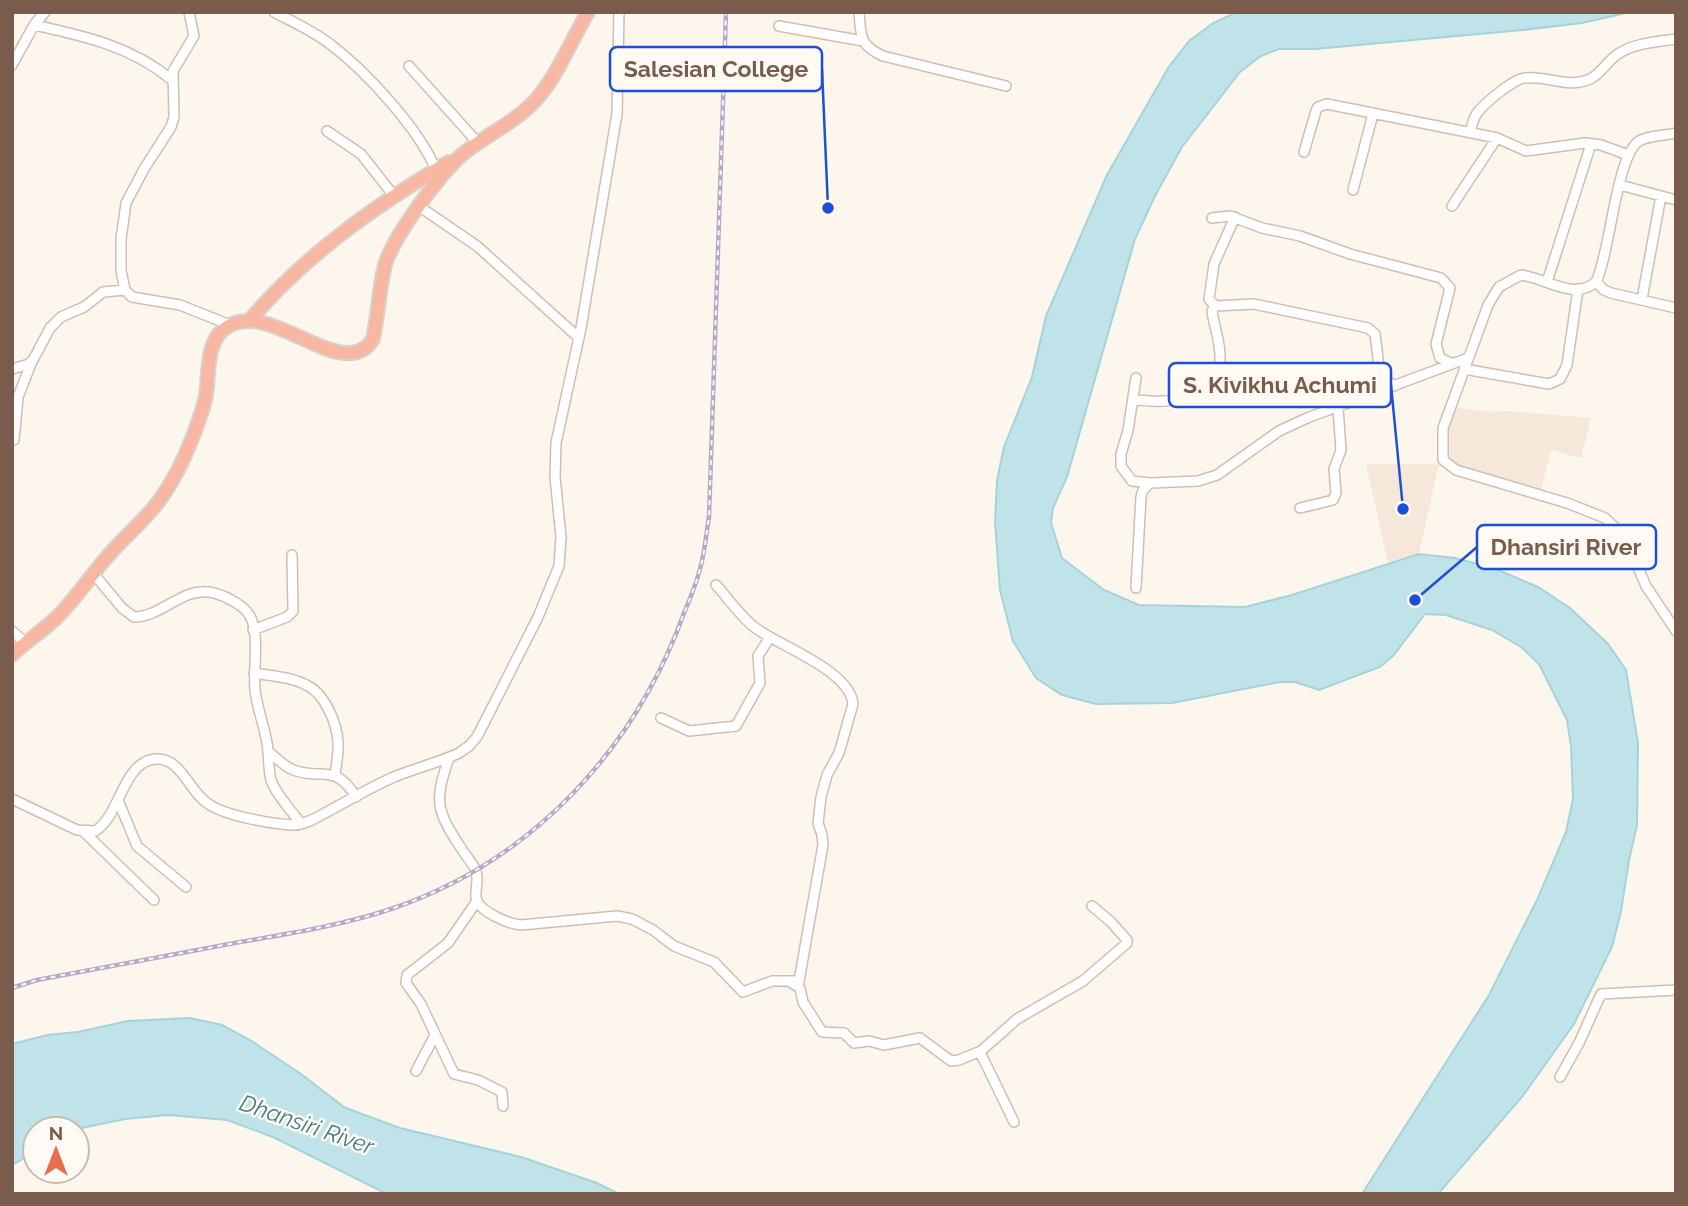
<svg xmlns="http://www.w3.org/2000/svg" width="1688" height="1206" font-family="Raleway,sans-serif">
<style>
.residential{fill:#f5e8da}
.water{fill:#bfe3e8;stroke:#a5d3da;stroke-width:2}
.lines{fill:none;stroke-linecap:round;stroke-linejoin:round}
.minor-casing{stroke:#d1beb0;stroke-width:12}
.highway-casing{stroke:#dad1cd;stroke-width:16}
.minor{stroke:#fff;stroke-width:9}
.highway{stroke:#f7b7a3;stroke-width:12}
.rail-casing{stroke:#b9a8c9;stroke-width:4.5}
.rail{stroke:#fffaf3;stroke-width:2;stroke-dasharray:5;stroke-linecap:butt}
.labels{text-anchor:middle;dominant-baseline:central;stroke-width:5;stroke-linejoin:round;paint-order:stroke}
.water-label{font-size:23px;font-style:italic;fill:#437c86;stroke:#fffaf3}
.leader{fill:none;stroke:#1d4ed8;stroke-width:2.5}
.callout-dot{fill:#1d4ed8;stroke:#fffaf3;stroke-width:2.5}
.callout{fill:#fffaf3;stroke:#1d4ed8;stroke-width:2.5}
.callout-label{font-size:23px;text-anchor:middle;font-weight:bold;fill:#7a5c4d}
</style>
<rect width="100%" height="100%" fill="#fdf6ec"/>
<path class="residential" d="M 1451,407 L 1490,412 L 1508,411 L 1591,418 L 1581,458 L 1551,450 L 1541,490 L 1467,471 L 1451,463 L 1446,457 L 1443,431 Z
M 1366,464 L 1439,464 L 1419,554 L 1388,563 Z"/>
<path class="water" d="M 1237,12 L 1630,12 L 1582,23 L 1523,30 L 1315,49 L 1279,49 L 1261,56 L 1240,72 L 1182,147 L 1156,194 L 1135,239 L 1067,477 L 1053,508 L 1051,523 L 1062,558 L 1104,590 L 1139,605 L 1245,607 L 1292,595 L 1419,554 L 1455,558 L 1496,569 L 1538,587 L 1570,608 L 1608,644 L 1626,670 L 1638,743 L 1637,825 L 1629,860 L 1621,911 L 1612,947 L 1574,1024 L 1522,1097 L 1438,1194 L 1362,1194 L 1489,995 L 1537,900 L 1566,832 L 1573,799 L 1571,746 L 1567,720 L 1539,664 L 1521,647 L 1492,630 L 1446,615 L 1425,614 L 1393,656 L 1380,667 L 1319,690 L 1295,682 L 1280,682 L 1172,703 L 1096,704 L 1062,695 L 1036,678 L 1013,641 L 1000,590 L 995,522 L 997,480 L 1004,447 L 1032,377 L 1046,316 L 1107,175 L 1168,68 L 1189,41 L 1213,23 Z
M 190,1018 L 222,1025 L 250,1040 L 301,1074 L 344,1107 L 362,1114 L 400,1128 L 521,1157 L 597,1183 L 619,1194 L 387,1194 L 273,1137 L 227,1120 L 168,1115 L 125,1119 L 77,1129 L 35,1129 L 35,1152 L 12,1165 L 12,1044 L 47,1035 L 78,1032 L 128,1021 Z"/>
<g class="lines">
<defs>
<path id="minor" d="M 189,12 L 194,36 L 173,71 L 174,117 L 171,127 L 144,169 L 126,203 L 121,239 L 121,271 L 125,290 L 132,297 L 180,305 L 230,325
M 274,12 C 293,22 313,31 330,44 C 366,71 419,129 436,170
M 859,12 C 861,36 859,45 883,56 L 1006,86
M 34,25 C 84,36 131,46 172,80
M 779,26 L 863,41
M 12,65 L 34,25 L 45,12
M 409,66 L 478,143
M 327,131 L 361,154 L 394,196
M 1470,133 C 1472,126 1473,119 1477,113 C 1485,103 1513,79 1525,78 C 1547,75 1567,89 1590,79 C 1602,73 1607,61 1618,54 C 1634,43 1657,42 1676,39
M 1676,133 C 1664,136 1649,135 1639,141 C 1616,156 1610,254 1596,282 C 1574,301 1546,278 1521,275 L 1499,287 L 1488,305 L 1443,428 L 1443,460 L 1456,470 L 1567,503 L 1605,518 L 1625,537 L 1646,586 L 1676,631
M 1304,152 L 1316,111 L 1318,107 L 1327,104 L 1497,138 L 1526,151 L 1585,143 L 1601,145 L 1628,155
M 1620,185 L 1676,200
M 1353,190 L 1373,114
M 1452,206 L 1497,138
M 420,207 L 477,246 L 579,338
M 1212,218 L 1230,216 L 1262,228 L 1300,236 L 1350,254 L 1441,278 L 1450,288 L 1436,344 L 1440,358 L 1451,363
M 1547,282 L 1591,144
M 1596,282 L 1604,290 L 1611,293 L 1676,308
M 1642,299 L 1661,196
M 1215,306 L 1209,299 L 1214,264 L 1235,217
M 12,369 L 29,364 L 33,360 L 50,328 L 61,317 L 84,307 L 103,292 L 125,290
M 1464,369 L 1549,384 L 1560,379 L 1567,365 L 1578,289
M 1136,378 L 1128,430 L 1121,454 L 1121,466 L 1132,481 L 1150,483
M 1134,400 C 1146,400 1160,403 1173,400 C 1193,395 1219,384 1220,360 C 1221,343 1214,327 1212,311 L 1215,306 L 1254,304 L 1368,328 L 1375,334 L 1380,375 L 1394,386
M 14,440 L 18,397 L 32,361
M 1300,508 L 1333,500 L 1336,493 L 1334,469 L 1341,450 L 1338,408
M 93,573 L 122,608 L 134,617 C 161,617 182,588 209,592 C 222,594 243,604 250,616 C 260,634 253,670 255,690 C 257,708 264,725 267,743 C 269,755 268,768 271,780 C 276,795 292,811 301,824
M 1136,588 L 1141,497 L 1143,490 L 1150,483 L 1198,481 L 1217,475 L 1279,431 L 1307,418 L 1468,358
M 253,630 L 287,617 L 293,611 L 292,555
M 12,631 L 26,643
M 254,673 C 272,676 292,677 308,686 C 325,694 337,724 338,742 C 339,753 336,765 335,775
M 661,718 L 689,731 L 736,726 L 760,683 L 758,656 L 770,637
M 268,751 C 275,757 283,765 291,769 C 321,782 334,761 356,797
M 449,758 C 434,801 436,810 461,848 C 465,855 473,863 476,871 C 479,880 475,889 476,898 C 479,912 509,924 521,925 L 617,916 L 632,919 L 653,930 L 674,946 L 714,962 L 743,992 L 772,981 L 799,981 L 823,845 L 822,835 L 818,823 L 821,797 L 827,775 L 839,753 L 853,704 C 850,671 782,647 757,629 C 741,618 729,599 716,585
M 12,799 L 77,830 L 95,831 C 119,817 122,768 150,760 C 181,752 188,793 210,805 C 227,816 272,824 293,825 C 305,825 317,817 327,812 C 349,800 371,787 394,777 C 415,768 438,763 459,753 L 469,746 L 477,737 L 538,617 L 559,566 L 561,537 L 555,477 L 556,443 L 581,328 L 617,114 L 619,12
M 118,800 L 137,846 L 186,887
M 84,832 L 154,900
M 477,901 L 448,943 L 407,975 L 406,983 L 421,1004 L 454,1074 L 478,1080 L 502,1092 L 503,1106
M 790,982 L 800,988 L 803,1002 L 822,1032 L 844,1033 L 854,1043 L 869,1041 L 884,1045 L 920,1038 L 951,1061 L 959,1060 L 981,1051 L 1017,1019 L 1083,981 L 1127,943 L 1127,940 L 1111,922 L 1092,906
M 980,1052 L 1014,1122
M 416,1071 L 435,1035
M 1560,1077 L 1579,1043 L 1601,994 L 1676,990"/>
<path id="highway" d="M 250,320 C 305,255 376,205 449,162
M 12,655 C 26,641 43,631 57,617 C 76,599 90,576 108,556 C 124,537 144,521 159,501 C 172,483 183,462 191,441 C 197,426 203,411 206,395 C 209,375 206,344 223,330 C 266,292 343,388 373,339 C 378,315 379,289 385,265 C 393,237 441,172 464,153 C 489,133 520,120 540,95 C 560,70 572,39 588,12"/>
</defs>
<use href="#minor" class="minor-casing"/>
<use href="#highway" class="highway-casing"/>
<use href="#minor" class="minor"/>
<use href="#highway" class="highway"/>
<defs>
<path id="rail" d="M 12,988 L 37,980 C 105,967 172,955 240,942 C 292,933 344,925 394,908 C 533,860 635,749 684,613 C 690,599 696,584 700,569 C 705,552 706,534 709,517 L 726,12"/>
</defs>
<use href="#rail" class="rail-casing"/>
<use href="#rail" class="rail"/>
</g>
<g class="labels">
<g class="water-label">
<text transform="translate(307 1124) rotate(19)">Dhansiri River</text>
</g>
</g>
<path class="leader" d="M828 208L822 69M1403 509L1391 385M1415 600L1477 547"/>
<g class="callout-dot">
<circle cx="828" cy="208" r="7"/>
<circle cx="1403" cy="509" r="7"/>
<circle cx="1415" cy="600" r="7"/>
</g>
<g class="callout">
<rect x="610" y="47" width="212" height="44" rx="7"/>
<rect x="1169" y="363" width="222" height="44" rx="7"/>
<rect x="1477" y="525" width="179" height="44" rx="7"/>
</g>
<g class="callout-label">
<text x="716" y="77">Salesian College</text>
<text x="1280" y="393">S. Kivikhu Achumi</text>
<text x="1566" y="555">Dhansiri River</text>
</g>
<rect width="1688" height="1206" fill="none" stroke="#7a5c4d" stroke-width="28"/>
<g transform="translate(56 1150)"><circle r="33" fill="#fffaf3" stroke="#cabbb1" stroke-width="2"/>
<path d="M0-5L12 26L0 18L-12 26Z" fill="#e76f51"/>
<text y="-10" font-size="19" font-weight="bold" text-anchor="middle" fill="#7a5c4d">N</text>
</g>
</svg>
